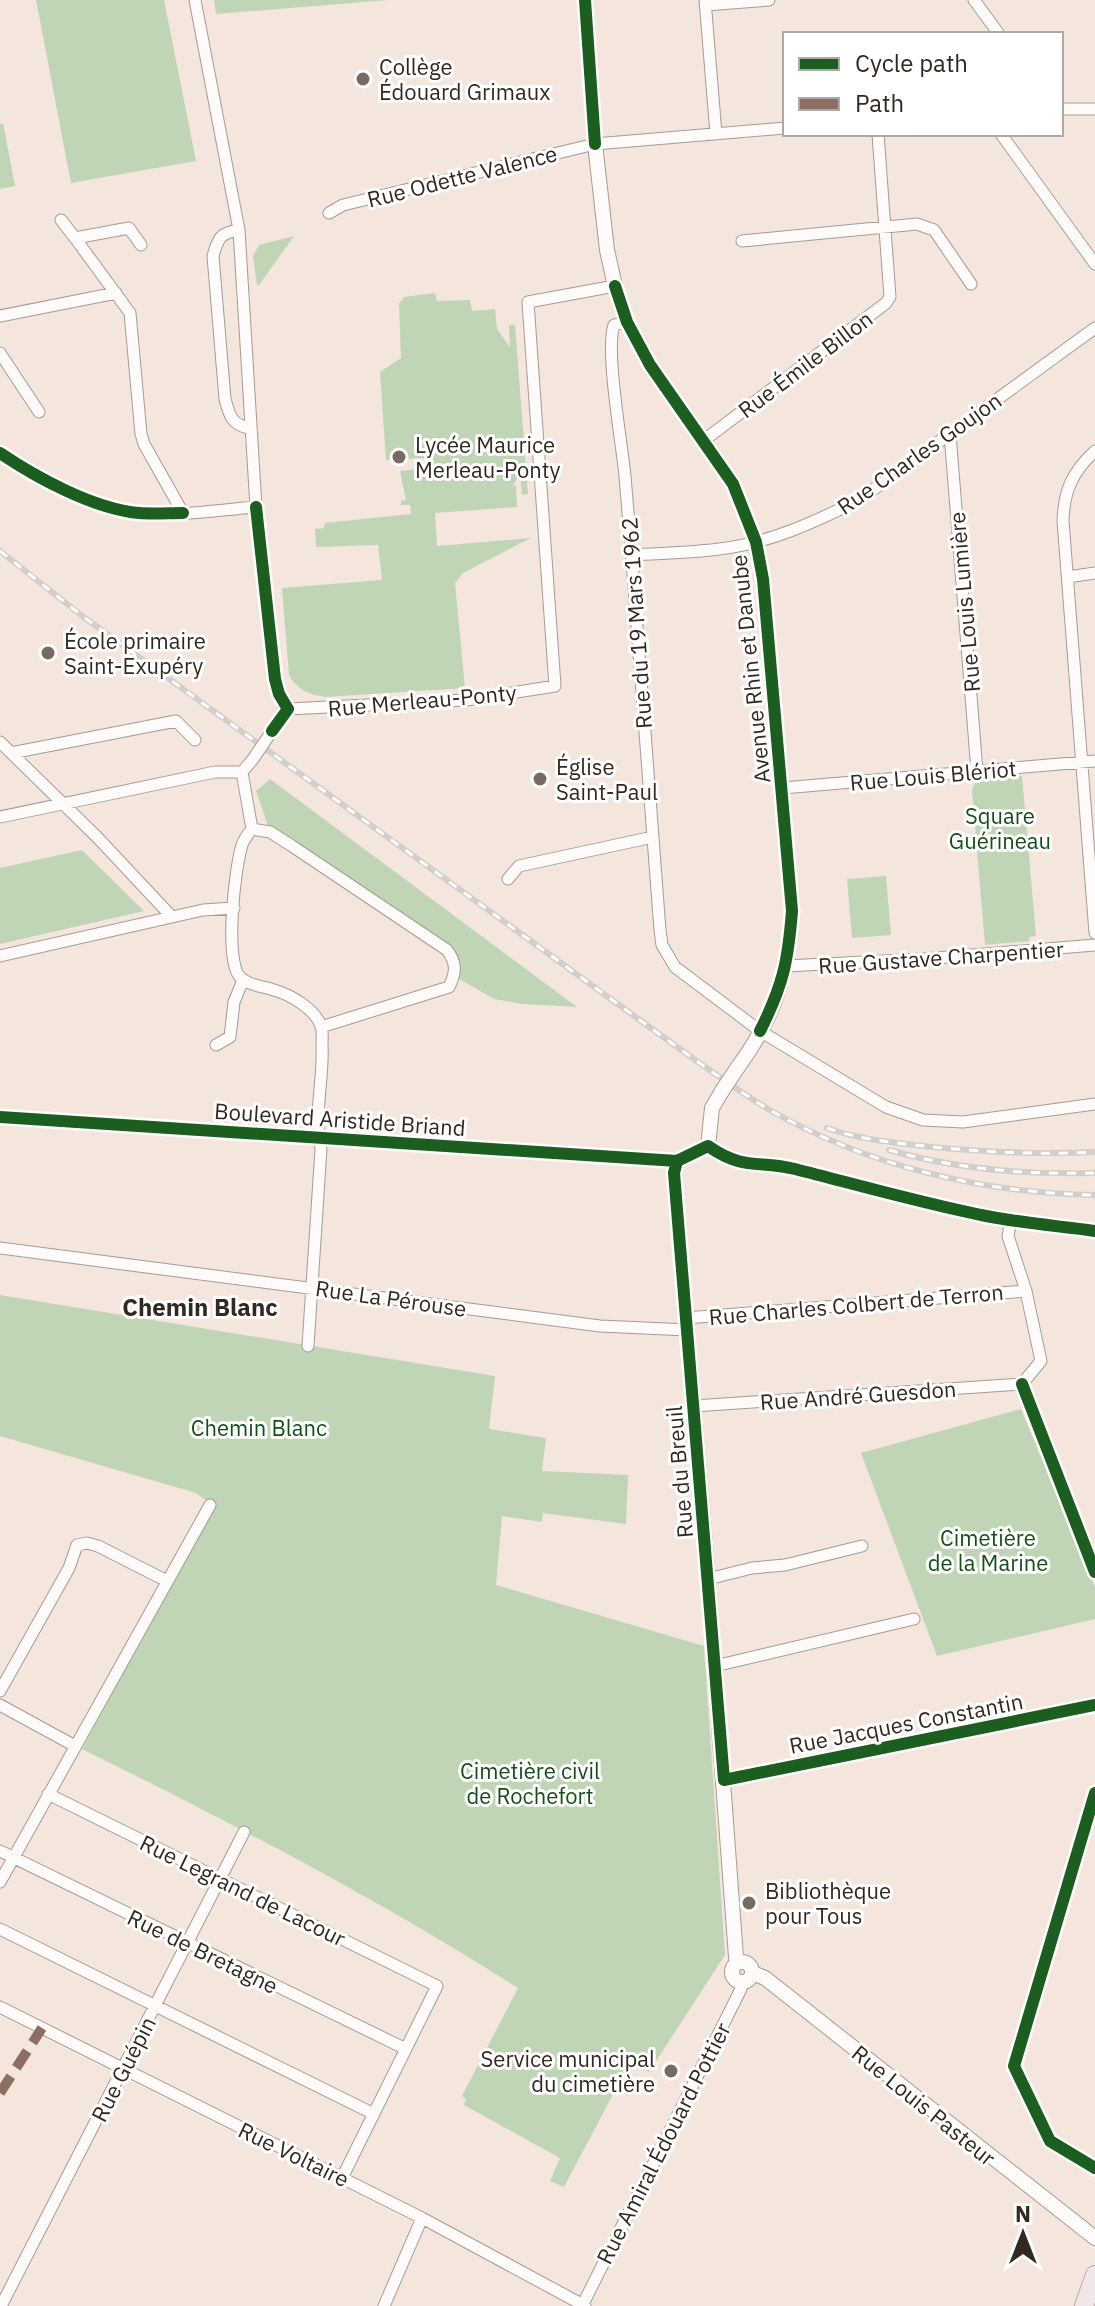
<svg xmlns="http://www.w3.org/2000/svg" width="1095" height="2306" font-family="'IBM Plex Sans',sans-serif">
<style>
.green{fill:#c0d5b5}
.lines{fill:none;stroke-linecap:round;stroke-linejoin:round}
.minor-casing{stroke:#a69b93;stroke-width:13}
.tertiary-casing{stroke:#a69b93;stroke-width:16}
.primary-casing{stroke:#bfa7a7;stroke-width:20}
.minor{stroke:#fdfbfa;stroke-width:11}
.tertiary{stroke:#fdfbfa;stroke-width:14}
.primary{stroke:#f2e7e8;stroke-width:18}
.rail-casing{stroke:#d2cecb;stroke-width:6}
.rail{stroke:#fff;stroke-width:3;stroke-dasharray:9;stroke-linecap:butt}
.minor-bridge-casing{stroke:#a69b93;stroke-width:13;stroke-linecap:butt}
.tertiary-bridge-casing{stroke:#a69b93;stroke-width:16;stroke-linecap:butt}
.minor-bridge{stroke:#fdfbfa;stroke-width:11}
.tertiary-bridge{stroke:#fdfbfa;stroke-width:14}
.quiet{stroke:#8d6e63;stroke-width:10;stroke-dasharray:20 10;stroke-linecap:butt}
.cycleway-casing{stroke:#fff;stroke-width:17}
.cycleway{stroke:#1b5e20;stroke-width:12}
.poi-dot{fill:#776a62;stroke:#fff;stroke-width:3}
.labels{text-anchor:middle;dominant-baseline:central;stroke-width:6;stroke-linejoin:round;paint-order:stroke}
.poi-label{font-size:22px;fill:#33281f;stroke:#fff;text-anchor:start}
.street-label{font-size:22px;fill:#33281f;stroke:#fff}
.park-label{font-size:22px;fill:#124e15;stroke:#fff}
.neighbourhood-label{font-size:24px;font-weight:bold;fill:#33281f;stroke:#fff}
</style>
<rect width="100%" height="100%" fill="#f4e6dd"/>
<path class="green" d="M 36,0 L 164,0 L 196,161 L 71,183 Z
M 214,0 L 388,0 L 216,14 Z
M 3,123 L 15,186 L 0,189 L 0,124 Z
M 294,236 L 259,285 L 257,285 L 253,256 L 259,245 Z
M 435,293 L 437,301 L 470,300 L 472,311 L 495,309 L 497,329 L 510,347 L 509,325 L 515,325 L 528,494 L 522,495 L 520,474 L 512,487 L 516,485 L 517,507 L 435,513 L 437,546 L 531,538 L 463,573 L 455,583 L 465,688 L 325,697 C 309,695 296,689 289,675 L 282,588 L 382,580 L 378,545 L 316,547 L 315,529 L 324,528 L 325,523 L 411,514 L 410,505 L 401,505 L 401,501 L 406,500 L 400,471 L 426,468 L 426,458 L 386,460 L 380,372 L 401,358 L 399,304 L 404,297 Z
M 1022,776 L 1036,936 L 1029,937 L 1029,941 L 985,945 L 972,790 L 976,780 Z
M 270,779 L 577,1007 L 522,1004 L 494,999 L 454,976 L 454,959 L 270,832 L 256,791 Z
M 82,850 L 144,911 L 0,944 L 0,868 Z
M 886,876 L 891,935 L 852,938 L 847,879 Z
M 0,1295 L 495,1376 L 489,1429 L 546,1438 L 542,1471 L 628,1475 L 626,1524 L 543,1513 L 542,1522 L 502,1516 L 496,1585 L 704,1646 L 725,1955 L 649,2072 L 630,2062 L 564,2187 L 550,2181 L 560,2158 L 464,2105 L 466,2099 L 462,2096 L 518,1988 C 378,1899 230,1822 82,1749 L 214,1506 L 196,1493 L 0,1436 Z
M 1021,1409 L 1095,1587 L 1095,1619 L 937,1656 L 861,1453 Z"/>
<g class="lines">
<defs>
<path id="minor" d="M 195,0 L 239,230 L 256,507 L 275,679 L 279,694 L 288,709
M 705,0 L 716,134
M 974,0 L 999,34
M 706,5 L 769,0
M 1061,109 L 1095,109
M 1001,134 L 1095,264
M 329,213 L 343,205 L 595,144 L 785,128
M 61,220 L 75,238
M 239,230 C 220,233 218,238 213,256 L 225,399 C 230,417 231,424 251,429
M 742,241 L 917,224 L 934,230 L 971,284
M 141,245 L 129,228 L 75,238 L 130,313 L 141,434 L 144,444 L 183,513
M 0,316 L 116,293
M 627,322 L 614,325 C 605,350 622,444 625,476 C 638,627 648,778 660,930 L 662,945 L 675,967 L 760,1031 L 886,1107 L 923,1120 L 963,1122 L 1095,1104
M 0,353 L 39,412
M 950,434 L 977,771
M 703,441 L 886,303 L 890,297 L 878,134
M 1095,451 C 1072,472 1064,491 1063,521 L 1095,933
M 0,453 C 38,479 91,507 137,513 C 176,517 217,510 256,507
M 632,555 C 661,553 690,553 719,549 C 767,544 815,522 859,500 L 1095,328
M 1068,577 L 1095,573
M 288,709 L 467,700 L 555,686 L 528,302 L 615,286
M 272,731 L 288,709
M 0,742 L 97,837 L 172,917
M 11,753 L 176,721 L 195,740
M 783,788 L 1095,761
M 0,817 L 215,772 L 242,772
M 252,829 C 248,834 244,839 242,845 C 235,867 224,960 240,977 C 250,986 262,986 274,990 C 291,995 315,1009 321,1026 C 323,1031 322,1039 322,1045 C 324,1079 313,1115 321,1149 L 308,1346
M 252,829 L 270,832 L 292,846 L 447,950 C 457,963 456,973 449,987 L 321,1027
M 252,829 L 242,772 L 253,759
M 508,879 L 519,866 L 653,837
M 0,956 L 203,910 L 234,908
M 786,966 L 923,959 L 1095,945
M 216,1045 L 230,1037 L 234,1002 L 243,980
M 0,1248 L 600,1326 L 688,1330
M 686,1318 L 1026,1291
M 694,1406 L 1022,1384 L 1041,1361 L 1026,1291 L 1008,1236 L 1011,1220
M 708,1579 L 752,1568 L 785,1565 L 862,1546
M 715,1666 L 914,1619
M 0,1691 L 69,1568 L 77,1545 L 87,1543 L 98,1546 L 167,1581
M 0,1705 L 75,1746
M 724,1780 L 1095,1705
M 48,1794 L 437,1986 L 342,2178
M 0,1851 L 406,2049
M 0,1882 L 210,1505
M 0,1929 L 374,2114
M 0,2007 L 422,2218 L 585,2306
M 583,2304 L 741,1989 L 741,1982
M 1,2306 L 244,1832
M 384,2306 L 422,2218"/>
<path id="tertiary" d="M 585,0 L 595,144 L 607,250 L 615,286 L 627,322 L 650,365 L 733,484 L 756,542 L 763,579 L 792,911 C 788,972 775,1017 738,1067
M 0,1117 L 677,1161 L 708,1146
M 708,1146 C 744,1171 758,1160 795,1169 C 858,1185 921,1203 986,1216 C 1022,1223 1059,1226 1095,1231
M 708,1146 L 712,1108 L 722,1091
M 677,1161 L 674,1173 L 708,1579 L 736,1957 L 740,1962
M732 1972a10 10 0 1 1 20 0a10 10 0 1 1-20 0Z
M 753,1973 L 765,1978 L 1095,2238"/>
<path id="primary" d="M 1084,2306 L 1095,2275"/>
</defs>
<use href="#minor" class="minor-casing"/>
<use href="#tertiary" class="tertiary-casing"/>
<use href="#primary" class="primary-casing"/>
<use href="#minor" class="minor"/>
<use href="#tertiary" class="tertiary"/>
<use href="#primary" class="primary"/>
<defs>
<path id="rail" d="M 0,551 L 85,618 L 673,1044 C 704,1066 735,1089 768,1109 C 867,1166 982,1193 1095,1195
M 827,1128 C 860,1140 898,1143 932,1147 C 987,1152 1040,1155 1095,1152
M 889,1150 C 956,1169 1026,1175 1095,1173"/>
</defs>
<use href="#rail" class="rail-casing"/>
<use href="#rail" class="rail"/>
<defs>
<path id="minor-bridge" d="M 253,759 L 272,731"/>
<path id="tertiary-bridge" d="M 722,1091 L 738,1067"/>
</defs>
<use href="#minor-bridge" class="minor-bridge-casing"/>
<use href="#tertiary-bridge" class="tertiary-bridge-casing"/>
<use href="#minor-bridge" class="minor-bridge"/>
<use href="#tertiary-bridge" class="tertiary-bridge"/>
<path class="quiet" d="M 0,2093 L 42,2028"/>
<defs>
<path id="cycleway" d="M 585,0 L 595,144
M 615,286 L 627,322 L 650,365 L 733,484 L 756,542 L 763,579 L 792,911 C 788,962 783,985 760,1031
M 0,453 C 37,478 94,509 139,513 C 153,514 168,513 183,513
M 256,507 L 275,679 L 279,694 L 288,709 L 272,731
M 0,1117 L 677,1161 L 708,1146 C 744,1171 758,1160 795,1169 C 858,1185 921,1203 986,1216 C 1022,1223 1059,1226 1095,1231
M 677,1161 L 674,1173 L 724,1780 L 1095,1705
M 1022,1384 L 1095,1572
M 1095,1793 L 1014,2066 L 1050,2141 L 1095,2168"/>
</defs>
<use href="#cycleway" class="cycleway-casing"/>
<use href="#cycleway" class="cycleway"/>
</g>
<g class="poi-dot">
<circle cx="363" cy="79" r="8"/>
<circle cx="399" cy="457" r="8"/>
<circle cx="48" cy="653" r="8"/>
<circle cx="540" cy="779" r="8"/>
<circle cx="749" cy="1903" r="8"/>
<circle cx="671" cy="2071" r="8"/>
</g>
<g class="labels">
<g class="poi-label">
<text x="379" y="66">Collège<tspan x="379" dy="25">Édouard Grimaux</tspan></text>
<text x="415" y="444">Lycée Maurice<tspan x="415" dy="25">Merleau-Ponty</tspan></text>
<text x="64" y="640">École primaire<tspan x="64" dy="25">Saint-Exupéry</tspan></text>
<text x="556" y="766">Église<tspan x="556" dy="25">Saint-Paul</tspan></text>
<text x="765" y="1890">Bibliothèque<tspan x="765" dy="25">pour Tous</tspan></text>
<text x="655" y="2058" text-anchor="end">Service municipal<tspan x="655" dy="25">du cimetière</tspan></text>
</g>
<g class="street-label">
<text transform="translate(462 176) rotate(-14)">Rue Odette Valence</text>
<text transform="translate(805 364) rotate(-37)">Rue Émile Billon</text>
<text transform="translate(919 453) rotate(-35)">Rue Charles Goujon</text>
<text transform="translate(964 602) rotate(-95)">Rue Louis Lumière</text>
<text transform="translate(636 623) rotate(-94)">Rue du 19 Mars 1962</text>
<text transform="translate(750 669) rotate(-96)">Avenue Rhin et Danube</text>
<text transform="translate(422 700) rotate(-5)">Rue Merleau-Ponty</text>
<text transform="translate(933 775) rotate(-5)">Rue Louis Blériot</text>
<text transform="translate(941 957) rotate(-4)">Rue Gustave Charpentier</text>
<text transform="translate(340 1119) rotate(4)">Boulevard Aristide Briand</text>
<text transform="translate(391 1298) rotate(8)">Rue La Pérouse</text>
<text transform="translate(856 1304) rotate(-5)">Rue Charles Colbert de Terron</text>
<text transform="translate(858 1395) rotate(-4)">Rue André Guesdon</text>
<text transform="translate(679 1472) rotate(-95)">Rue du Breuil</text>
<text transform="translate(906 1723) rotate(-11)">Rue Jacques Constantin</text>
<text transform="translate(243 1890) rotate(26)">Rue Legrand de Lacour</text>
<text transform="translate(203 1951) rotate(26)">Rue de Bretagne</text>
<text transform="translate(123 2069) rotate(-63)">Rue Guépin</text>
<text transform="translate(924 2105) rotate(39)">Rue Louis Pasteur</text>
<text transform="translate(663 2143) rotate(-63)">Rue Amiral Édouard Pottier</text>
<text transform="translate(294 2154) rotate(26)">Rue Voltaire</text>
</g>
<g class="park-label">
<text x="1000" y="815">Square<tspan x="1000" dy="25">Guérineau</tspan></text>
<text x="259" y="1427">Chemin Blanc</text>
<text x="988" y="1537">Cimetière<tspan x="988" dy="25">de la Marine</tspan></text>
<text x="530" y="1770">Cimetière civil<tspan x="530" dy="25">de Rochefort</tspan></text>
</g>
<g class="neighbourhood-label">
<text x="200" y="1307">Chemin Blanc</text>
</g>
</g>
<rect x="783" y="32" width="280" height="104" fill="#ffffff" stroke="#ada9a5" stroke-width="2"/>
<rect x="799" y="58" width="40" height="12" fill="#1b5e20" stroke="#ada9a5" stroke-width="2"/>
<text x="855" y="72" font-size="24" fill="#33281f">Cycle path</text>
<rect x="799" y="98" width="40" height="12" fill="#8d6e63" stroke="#ada9a5" stroke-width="2"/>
<text x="855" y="112" font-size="24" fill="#33281f">Path</text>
<g transform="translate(1023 2234)" stroke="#ffffff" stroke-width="6" paint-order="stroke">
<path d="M0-6L14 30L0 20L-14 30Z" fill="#33281f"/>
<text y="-12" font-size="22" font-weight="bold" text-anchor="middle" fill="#33281f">N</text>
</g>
</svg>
